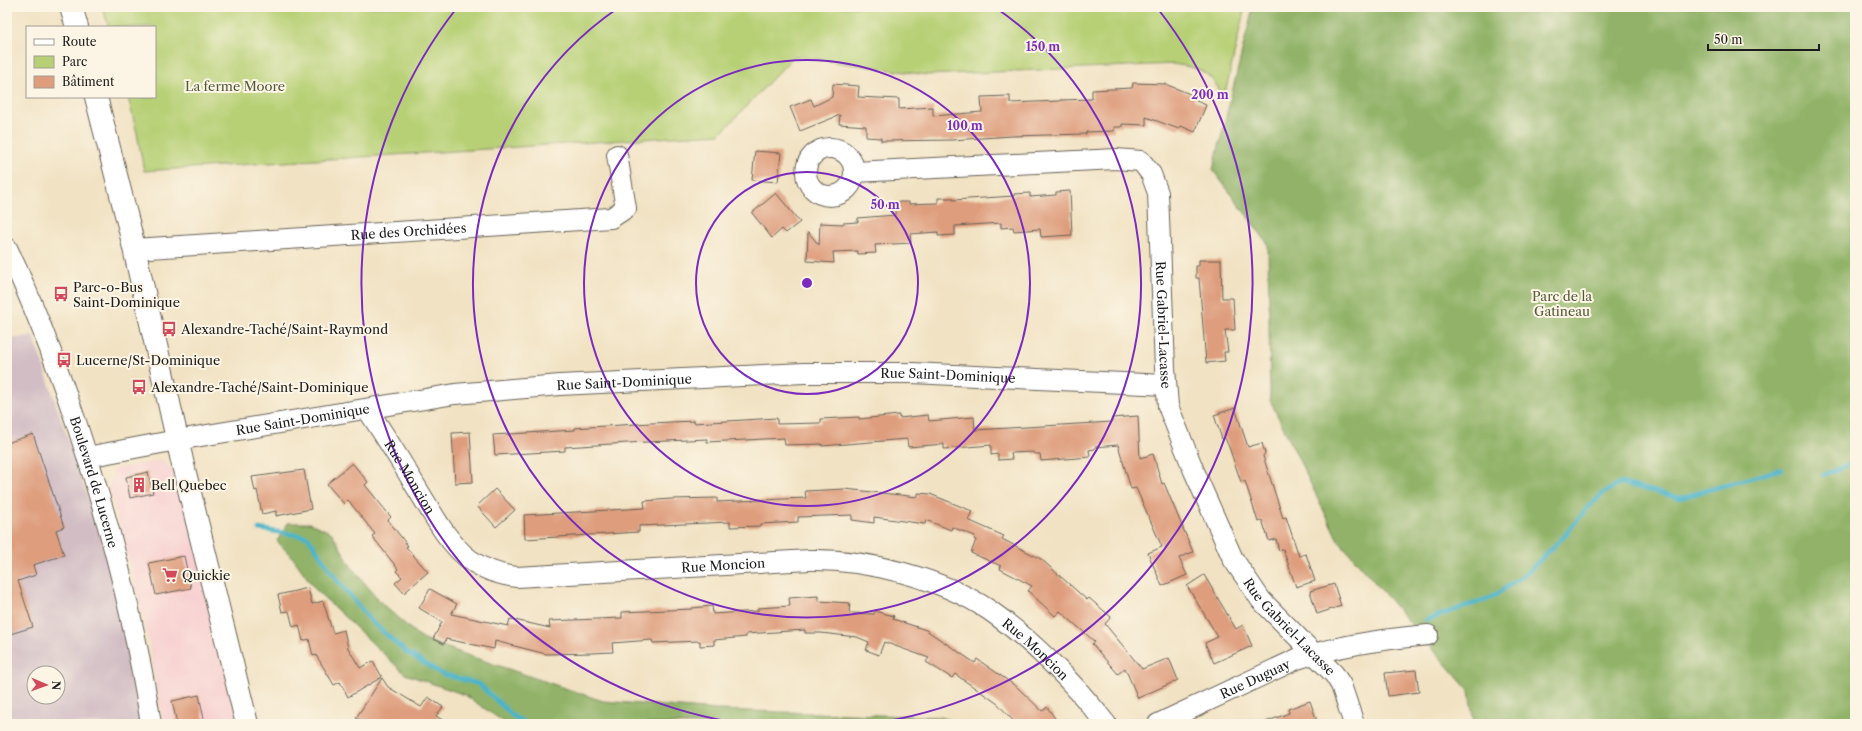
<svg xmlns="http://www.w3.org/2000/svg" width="1862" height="731" font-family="'Libre Caslon Text',serif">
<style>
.built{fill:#f7cfd0}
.industrial{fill:#d2bdc5;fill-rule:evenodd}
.green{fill:#b7d076;stroke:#6a7649}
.forest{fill:#91b267;stroke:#566742}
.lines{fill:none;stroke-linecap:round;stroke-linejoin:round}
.stream{stroke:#4bb4c9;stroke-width:4.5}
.building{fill:#de9d7d}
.minor-casing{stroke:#676156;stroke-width:22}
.major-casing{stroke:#676156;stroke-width:24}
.minor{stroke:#fff;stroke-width:20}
.major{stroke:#fff;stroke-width:22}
.ring{fill:none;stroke:#7b2cbf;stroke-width:2}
.labels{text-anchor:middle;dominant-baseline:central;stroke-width:4;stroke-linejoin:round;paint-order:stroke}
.park-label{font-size:13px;fill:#525b3c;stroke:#fcf5e5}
.street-label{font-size:13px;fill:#1c1c1c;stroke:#fcf5e5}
.poi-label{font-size:13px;fill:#1c1c1c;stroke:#fcf5e5;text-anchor:start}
.centre{fill:#7b2cbf;stroke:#fcf5e5;stroke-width:2}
.ring-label{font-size:12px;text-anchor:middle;font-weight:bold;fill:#7b2cbf;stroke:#fcf5e5;stroke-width:4;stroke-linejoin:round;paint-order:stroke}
</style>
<rect width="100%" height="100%" fill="#fcf5e5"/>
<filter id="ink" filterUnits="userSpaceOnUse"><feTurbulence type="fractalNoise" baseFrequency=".025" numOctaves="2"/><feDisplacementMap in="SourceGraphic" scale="8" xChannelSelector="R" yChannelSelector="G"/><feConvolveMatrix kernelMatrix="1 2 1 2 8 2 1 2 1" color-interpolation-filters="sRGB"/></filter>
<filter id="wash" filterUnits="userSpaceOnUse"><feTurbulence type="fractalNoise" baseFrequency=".012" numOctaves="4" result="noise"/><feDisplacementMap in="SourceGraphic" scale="16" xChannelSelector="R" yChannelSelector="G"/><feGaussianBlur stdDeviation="0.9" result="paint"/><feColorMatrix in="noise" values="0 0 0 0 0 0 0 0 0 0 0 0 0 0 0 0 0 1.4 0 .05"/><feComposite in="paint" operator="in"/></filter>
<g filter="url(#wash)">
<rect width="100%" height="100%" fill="#f1e2c3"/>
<path class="built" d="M 161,460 L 179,475 L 239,724 L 163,724 L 148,638 L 131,567 L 108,487 L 114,469 Z"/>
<path class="industrial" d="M 33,336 L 97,525 L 119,601 L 142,724 L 7,723 L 7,339 ZM 34,673 L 58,673 L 58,697 L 34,697 Z"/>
<path class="green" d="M 102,7 L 1245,7 L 1224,98 C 1209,71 1204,69 1173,64 L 927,75 L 794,56 L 720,134 L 144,171 L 137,133 L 128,97 L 155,97 L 155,27 L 109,27 Z"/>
<path class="forest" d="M 1253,7 L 1855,7 L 1855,724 L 1474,724 L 1469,691 L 1338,540 L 1270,400 L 1268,244 L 1213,170 Z
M 288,523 L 310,523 L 332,533 L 352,568 L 383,605 L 421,638 L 464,654 L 603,701 L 718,710 L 940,717 L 964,724 L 507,724 L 465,695 L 405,674 L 315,589 L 293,558 L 277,541 Z"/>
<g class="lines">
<path class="stream" d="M 1823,475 L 1850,464
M 259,529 L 308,537 L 334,576 L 371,621 L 406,652 L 442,674 L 479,684 L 514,717 L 528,724
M 1426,620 L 1493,597 L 1529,571 L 1565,535 L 1588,507 L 1605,492 L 1621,483 L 1680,498 L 1782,469"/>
</g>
<g id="blocks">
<path class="building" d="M 1133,83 L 1165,84 L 1195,96 L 1194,100 L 1206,105 L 1195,132 L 1181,126 L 1179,129 L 1146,117 L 1146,125 L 1122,124 L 1122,127 L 1114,127 L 1114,131 L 1086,132 L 1086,134 L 1012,136 L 952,140 L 881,141 L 881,138 L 866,137 L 866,126 L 839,124 L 840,115 L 800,131 L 790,107 L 811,99 L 814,106 L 832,97 L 833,84 L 859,86 L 858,97 L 899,99 L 899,109 L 933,107 L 933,116 L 982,112 L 981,97 L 1010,96 L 1010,103 L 1060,101 L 1060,100 L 1092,99 L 1092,90 L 1132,88 Z
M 755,151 L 781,153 L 778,182 L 752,180 Z
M 1070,191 L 1072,235 L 1041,237 L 1040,229 L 1014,231 L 1013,227 L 1001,228 L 1001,223 L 955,226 L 955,235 L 938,236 L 938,232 L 910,234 L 911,243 L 875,245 L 876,253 L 858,254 L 857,251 L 833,252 L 834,263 L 807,261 L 808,232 L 819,245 L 820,223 L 843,224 L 843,223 L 858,222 L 858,218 L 895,215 L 895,202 L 909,202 L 909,204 L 938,203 L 938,198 L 953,198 L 953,200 L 1014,196 L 1014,194 L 1030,193 L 1030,197 L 1056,195 L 1056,192 Z
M 776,193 L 800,222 L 786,233 L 782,229 L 772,238 L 752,213 Z
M 1199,260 L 1221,260 L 1222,298 L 1233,298 L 1235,330 L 1225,330 L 1228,352 L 1224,352 L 1225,361 L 1206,363 L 1199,278 L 1196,278 L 1196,266 L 1199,266 Z
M 1235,408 L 1248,447 L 1262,443 L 1265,453 L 1263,456 L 1283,518 L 1286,517 L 1299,556 L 1306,554 L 1315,581 L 1296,587 L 1283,549 L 1279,551 L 1276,539 L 1269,541 L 1262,520 L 1258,522 L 1245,481 L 1241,482 L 1229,447 L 1225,438 L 1222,439 L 1214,415 Z
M 899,415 L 899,418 L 928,415 L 929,421 L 974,417 L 975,430 L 1112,422 L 1112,418 L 1138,416 L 1140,458 L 1153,454 L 1162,484 L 1164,483 L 1193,552 L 1179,558 L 1187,575 L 1162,586 L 1148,553 L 1162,547 L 1136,488 L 1131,489 L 1118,445 L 1095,447 L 1095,449 L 1089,450 L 1090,457 L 1041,461 L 1040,454 L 1034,454 L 1033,452 L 1011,453 L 1012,459 L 998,460 L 998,454 L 991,455 L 991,445 L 944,449 L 944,444 L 908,447 L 907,439 L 822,446 L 822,444 L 785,445 L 784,438 L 707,442 L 707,439 L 627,443 L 565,447 L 565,451 L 495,455 L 493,435 L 575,430 L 575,428 L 651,423 L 694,421 L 694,423 L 777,418 L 777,424 L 821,423 L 821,419 L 859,417 L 859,419 Z
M 470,432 L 473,482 L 455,483 L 452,433 Z
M 33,434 L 64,527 L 56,530 L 64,555 L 33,565 L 36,575 L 18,581 L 33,627 L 7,635 L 7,443 Z
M 352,463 L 368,482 L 365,485 L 391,517 L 388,520 L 408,546 L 406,547 L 428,572 L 404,593 L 395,583 L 402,577 L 396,571 L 398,569 L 372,536 L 375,534 L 348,500 L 344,504 L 327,484 Z
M 304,470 L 311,509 L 276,516 L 276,511 L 262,514 L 257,490 L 255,491 L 252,477 Z
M 148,472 L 153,493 L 130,498 L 126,477 Z
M 495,489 L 515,510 L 496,527 L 477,506 Z
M 845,489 L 918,497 L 918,493 L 930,494 L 972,511 L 968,520 L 1004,536 L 1002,539 L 1041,559 L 1087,600 L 1089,598 L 1111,617 L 1105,624 L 1142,669 L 1169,658 L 1178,680 L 1138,698 L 1125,668 L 1118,674 L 1092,644 L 1095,642 L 1060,611 L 1055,616 L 1028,591 L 1032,586 L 1000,569 L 1001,566 L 971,553 L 976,540 L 974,539 L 975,536 L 952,527 L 951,530 L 926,520 L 925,524 L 874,517 L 874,523 L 852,520 L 852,515 L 798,517 L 798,522 L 760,524 L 760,526 L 730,527 L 730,522 L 639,526 L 639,532 L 525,539 L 524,515 L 645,508 L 644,501 L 671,499 L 717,498 L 717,502 L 806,498 L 805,491 Z
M 184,556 L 191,588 L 156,595 L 149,563 Z
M 1204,575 L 1236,629 L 1243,625 L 1252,646 L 1214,663 L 1205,643 L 1218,637 L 1187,586 Z
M 1334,584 L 1341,606 L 1317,614 L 1310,591 Z
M 308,588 L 312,604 L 323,601 L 333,633 L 344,630 L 348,648 L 360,668 L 373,661 L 382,677 L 348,697 L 340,682 L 334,685 L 316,655 L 313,656 L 309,639 L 303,641 L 299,625 L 293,627 L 289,611 L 282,612 L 278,595 Z
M 430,589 L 457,604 L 451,614 L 508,626 L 510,619 L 550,628 L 549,621 L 622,618 L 622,612 L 692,609 L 692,608 L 712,606 L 713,614 L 758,611 L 758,608 L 790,606 L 789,598 L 818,596 L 818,601 L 850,603 L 849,613 L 874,614 L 875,611 L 894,616 L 893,619 L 926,630 L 975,663 L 977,659 L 1017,687 L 1042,711 L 1047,707 L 1059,724 L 1016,724 L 998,704 L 955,674 L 952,678 L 926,662 L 929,658 L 884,642 L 879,655 L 866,650 L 869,642 L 857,637 L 821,633 L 805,633 L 805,630 L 746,634 L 746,637 L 714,640 L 714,645 L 700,646 L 700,641 L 653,643 L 652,640 L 612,643 L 613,652 L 592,653 L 546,654 L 495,641 L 494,649 L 446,639 L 444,644 L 433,639 L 442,622 L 419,608 Z
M 1416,670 L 1419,692 L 1388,696 L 1385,673 Z
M 382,678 L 388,687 L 421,707 L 428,697 L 443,707 L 436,716 L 449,724 L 366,724 L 356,718 Z
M 199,695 L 205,724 L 177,724 L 172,701 Z
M 1310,701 L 1318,724 L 1263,724 L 1263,723 L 1289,713 L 1288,709 Z"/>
</g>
</g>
<g filter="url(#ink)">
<use href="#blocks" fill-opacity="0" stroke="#676156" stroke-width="1"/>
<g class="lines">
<defs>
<g id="minor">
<circle cx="830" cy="172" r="24"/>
<path id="s1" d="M 854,172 L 1116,159 L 1141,161 L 1151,174 L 1158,193 L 1165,368 L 1168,406 L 1194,471 L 1233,559 L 1261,600 L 1334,674 L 1341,685 L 1354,724"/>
<path id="s2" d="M 7,248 C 34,304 56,363 76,422 C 109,521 135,621 151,724"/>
<path id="s3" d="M 134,249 L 611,218 L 626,208 L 617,155"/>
<path id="s4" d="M 368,410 C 385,436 402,463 418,490 C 433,514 447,542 469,559 C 484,570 499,575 517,577 L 810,560 C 866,559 941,578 989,610 C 1031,639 1074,683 1106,724"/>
<path id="s5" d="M 87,457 L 177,440 L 455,394 L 560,385 L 804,373 L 912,373 L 1166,385"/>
<path id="s6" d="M 1158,724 L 1297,659 C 1339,645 1383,639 1428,635"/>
</g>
<path id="major" d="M 71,7 L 77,27
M 96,97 L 129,226 L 183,465 L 247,724"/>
</defs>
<use href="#minor" class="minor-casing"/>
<use href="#major" class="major-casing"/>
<use href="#minor" class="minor"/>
<use href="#major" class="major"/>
</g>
</g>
<g class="ring">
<circle cx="807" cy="283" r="111"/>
<circle cx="807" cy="283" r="223"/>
<path d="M996 8A334 334 0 1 1 618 8"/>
<path d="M745 724A445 445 0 0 1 456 9M1158 9A445 445 0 0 1 869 724"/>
</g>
<defs>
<symbol id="bus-bare" viewBox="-9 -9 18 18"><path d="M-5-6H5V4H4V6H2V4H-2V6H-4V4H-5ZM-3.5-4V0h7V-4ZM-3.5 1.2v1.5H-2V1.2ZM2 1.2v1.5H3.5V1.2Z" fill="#d1495b" stroke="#fcf5e5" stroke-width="2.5" paint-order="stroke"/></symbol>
<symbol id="building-bare" viewBox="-9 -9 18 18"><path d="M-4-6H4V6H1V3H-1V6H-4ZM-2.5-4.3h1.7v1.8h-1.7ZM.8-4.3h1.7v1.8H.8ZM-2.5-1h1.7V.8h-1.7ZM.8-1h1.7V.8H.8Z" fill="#d1495b" stroke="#fcf5e5" stroke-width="2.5" paint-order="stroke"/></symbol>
<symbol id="supermarket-bare" viewBox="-9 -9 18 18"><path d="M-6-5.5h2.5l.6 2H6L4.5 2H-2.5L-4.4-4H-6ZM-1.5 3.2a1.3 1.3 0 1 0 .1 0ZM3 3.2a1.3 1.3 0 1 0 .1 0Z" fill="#d1495b" stroke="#fcf5e5" stroke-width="2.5" paint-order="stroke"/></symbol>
</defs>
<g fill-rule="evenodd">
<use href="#bus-bare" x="50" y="283" width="22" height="22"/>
<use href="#bus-bare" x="158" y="318" width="22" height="22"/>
<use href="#bus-bare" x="53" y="349" width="22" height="22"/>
<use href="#bus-bare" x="128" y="376" width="22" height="22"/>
<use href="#building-bare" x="128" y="474" width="22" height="22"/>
<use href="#supermarket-bare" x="159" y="564" width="22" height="22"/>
</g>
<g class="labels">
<g class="park-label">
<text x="235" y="86">La ferme Moore</text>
<text x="1562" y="296">Parc de la<tspan x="1562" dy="15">Gatineau</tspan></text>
</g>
<g class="street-label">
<text stroke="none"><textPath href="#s3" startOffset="275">Rue des Orchidées</textPath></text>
<text stroke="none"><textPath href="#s1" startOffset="456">Rue Gabriel-Lacasse</textPath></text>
<text stroke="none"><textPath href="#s5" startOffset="867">Rue Saint-Dominique</textPath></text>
<text stroke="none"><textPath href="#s5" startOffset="543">Rue Saint-Dominique</textPath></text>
<text stroke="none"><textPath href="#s5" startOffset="219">Rue Saint-Dominique</textPath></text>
<text stroke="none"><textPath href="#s4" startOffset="79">Rue Moncion</textPath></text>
<text stroke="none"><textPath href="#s2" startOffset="250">Boulevard de Lucerne</textPath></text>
<text stroke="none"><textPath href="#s4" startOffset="439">Rue Moncion</textPath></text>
<text stroke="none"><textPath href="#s1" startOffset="792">Rue Gabriel-Lacasse</textPath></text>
<text stroke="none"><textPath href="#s4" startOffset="775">Rue Moncion</textPath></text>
<text stroke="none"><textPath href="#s6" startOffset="107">Rue Duguay</textPath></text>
</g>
<g class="poi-label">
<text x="73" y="287">Parc-o-Bus<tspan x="73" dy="15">Saint-Dominique</tspan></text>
<text x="181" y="329">Alexandre-Taché/Saint-Raymond</text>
<text x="76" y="360">Lucerne/St-Dominique</text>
<text x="151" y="387">Alexandre-Taché/Saint-Dominique</text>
<text x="151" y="485">Bell Quebec</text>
<text x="182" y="575">Quickie</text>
</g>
</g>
<circle cx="807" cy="283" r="6" class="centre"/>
<g class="ring-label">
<text x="1043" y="51">150 m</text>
<text x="1210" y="99">200 m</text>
<text x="965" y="130">100 m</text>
<text x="885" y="209">50 m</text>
</g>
<rect width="1862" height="731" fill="none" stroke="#fcf5e5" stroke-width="24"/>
<rect x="26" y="26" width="130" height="72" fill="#fcf5e5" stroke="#a29e95"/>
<rect x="34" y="39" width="20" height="6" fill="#ffffff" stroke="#a29e95"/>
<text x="62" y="46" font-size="12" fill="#1c1c1c">Route</text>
<rect x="34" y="56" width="20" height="12" fill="#b7d076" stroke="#a29e95"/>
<text x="62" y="66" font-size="12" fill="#1c1c1c">Parc</text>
<rect x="34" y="76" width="20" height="12" fill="#de9d7d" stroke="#a29e95"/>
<text x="62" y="86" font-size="12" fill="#1c1c1c">Bâtiment</text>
<g transform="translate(46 685) rotate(92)"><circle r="19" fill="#fcf5e5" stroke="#a29e95"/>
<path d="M0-3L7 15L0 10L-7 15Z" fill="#d1495b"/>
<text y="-6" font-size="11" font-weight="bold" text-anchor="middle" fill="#1c1c1c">N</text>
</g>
<path d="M1708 44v6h111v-6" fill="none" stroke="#1c1c1c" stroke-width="2"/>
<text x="1714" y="44" font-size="12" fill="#1c1c1c" stroke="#fcf5e5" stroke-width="3" paint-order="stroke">50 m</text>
</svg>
